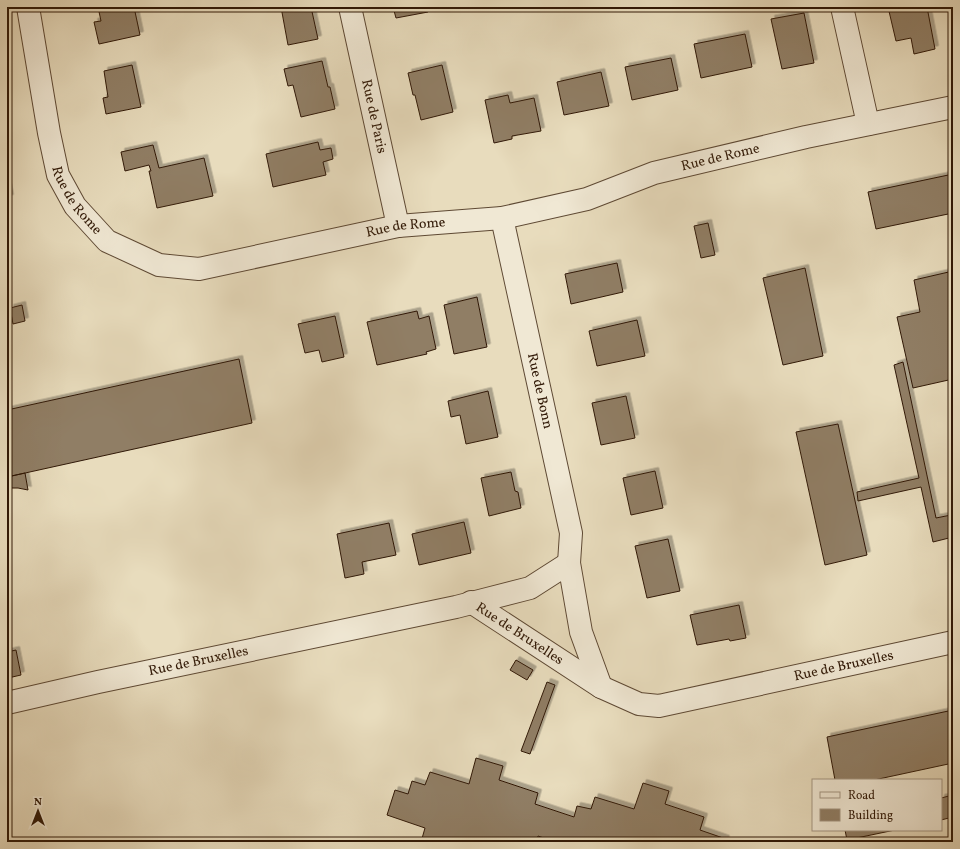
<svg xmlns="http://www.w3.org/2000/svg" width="960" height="849" font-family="Vollkorn,serif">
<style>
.building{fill:#907e65;stroke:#301806;filter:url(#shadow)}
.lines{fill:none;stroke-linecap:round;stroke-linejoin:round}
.street-casing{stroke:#5e4934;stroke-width:24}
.street{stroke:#f0e8d4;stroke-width:22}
.labels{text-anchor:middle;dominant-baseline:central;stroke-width:3.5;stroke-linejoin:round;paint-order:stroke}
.street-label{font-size:14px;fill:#301806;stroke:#f0e8d4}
</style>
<defs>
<filter id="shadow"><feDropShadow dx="3.5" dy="-3.5" stdDeviation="0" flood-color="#0004"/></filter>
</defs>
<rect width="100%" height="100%" fill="#e8dcbd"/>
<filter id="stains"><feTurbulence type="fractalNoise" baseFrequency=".005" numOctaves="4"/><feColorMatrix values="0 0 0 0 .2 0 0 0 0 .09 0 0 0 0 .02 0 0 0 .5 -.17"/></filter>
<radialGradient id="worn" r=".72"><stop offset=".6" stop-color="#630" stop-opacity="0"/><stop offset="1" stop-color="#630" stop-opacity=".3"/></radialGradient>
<path class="building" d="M 98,7 L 134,7 L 140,35 L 99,44 L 94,22 L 101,21 Z
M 281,7 L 311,7 L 318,39 L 288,45 Z
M 393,7 L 427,7 L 428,12 L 396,18 Z
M 888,7 L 927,7 L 935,49 L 914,54 L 911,38 L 896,41 Z
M 804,13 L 814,63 L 782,69 L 771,19 Z
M 745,34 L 752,67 L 701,78 L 694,44 Z
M 671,58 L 678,90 L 632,100 L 625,67 Z
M 322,61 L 328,87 L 330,87 L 335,109 L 301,117 L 293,85 L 288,86 L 284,69 Z
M 132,65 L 141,107 L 106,114 L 103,98 L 108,97 L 104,71 Z
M 442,65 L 453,112 L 421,120 L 415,95 L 413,95 L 408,73 Z
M 601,72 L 609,106 L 564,115 L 557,82 Z
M 508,95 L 510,103 L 534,98 L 541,131 L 512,136 L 512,139 L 494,143 L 485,100 Z
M 318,142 L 320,150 L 331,148 L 333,159 L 323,162 L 326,175 L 273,187 L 266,154 Z
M 153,145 L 159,168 L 204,158 L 213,196 L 157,208 L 149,171 L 151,171 L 149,165 L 125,171 L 121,152 Z
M 953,174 L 953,213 L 876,229 L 868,192 Z
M 7,183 L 10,198 L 7,198 Z
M 708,223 L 715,255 L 701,258 L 694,226 Z
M 617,263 L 623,292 L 571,304 L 565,274 Z
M 805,268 L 823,356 L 783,365 L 763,278 Z
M 953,271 L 953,379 L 913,388 L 897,317 L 920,312 L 914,280 Z
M 477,297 L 487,347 L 454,354 L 444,305 Z
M 22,305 L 25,321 L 13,324 L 10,308 Z
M 417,311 L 419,319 L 429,316 L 436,349 L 426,352 L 427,354 L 377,365 L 367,322 Z
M 335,316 L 344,357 L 322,362 L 319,350 L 305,353 L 298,324 Z
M 637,320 L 645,356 L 597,366 L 589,331 Z
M 239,359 L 252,423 L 7,477 L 7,410 Z
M 903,362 L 936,518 L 951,515 L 953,524 L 953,537 L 933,542 L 921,487 L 858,501 L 857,492 L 919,478 L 894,365 Z
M 488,391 L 498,437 L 466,444 L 460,415 L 451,417 L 448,401 Z
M 626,396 L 635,438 L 601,445 L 592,403 Z
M 838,424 L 867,555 L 825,565 L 796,432 Z
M 655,471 L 663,508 L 631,515 L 623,478 Z
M 511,472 L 515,491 L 518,492 L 521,508 L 489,516 L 481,478 Z
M 25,473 L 28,490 L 18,488 L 7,488 L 7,477 Z
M 464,522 L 471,553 L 419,565 L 412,534 Z
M 389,523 L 396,555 L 362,562 L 364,574 L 345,578 L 337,534 Z
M 668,539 L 680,591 L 647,598 L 635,546 Z
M 739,605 L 746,638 L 730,641 L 729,639 L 697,645 L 690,615 Z
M 16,650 L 21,675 L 8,678 L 7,652 Z
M 516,660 L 533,670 L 527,680 L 510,670 Z
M 547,682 L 555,685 L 530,754 L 521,751 Z
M 953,710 L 953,763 L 874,780 L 835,780 L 827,737 Z
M 476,758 L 503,766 L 499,780 L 538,793 L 535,804 L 574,817 L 577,806 L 591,809 L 595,797 L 634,809 L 643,783 L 669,791 L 665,804 L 704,817 L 700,830 L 726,839 L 725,842 L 555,842 L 538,836 L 536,842 L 421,842 L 425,828 L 387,815 L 395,790 L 408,794 L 412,781 L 425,785 L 430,772 L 469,784 Z
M 953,795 L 953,817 L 941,820 L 941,798 Z
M 845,830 L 895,830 L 847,840 Z"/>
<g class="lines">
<defs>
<g id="street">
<path id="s1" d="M 28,7 L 49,133 L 58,175 L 75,206 L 107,241 L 159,265 L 199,269 L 398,226 L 502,218 L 587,199 L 654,173 L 806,137 L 953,107"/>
<path id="s2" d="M 350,7 L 398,226"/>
<path d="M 842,7 L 868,124"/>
<path id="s3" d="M 502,218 L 571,533 L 569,563 L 581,632 L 601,687"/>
<path id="s4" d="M 471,602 L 601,687 L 639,704 L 659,706 L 953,642"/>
<path id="s5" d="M 7,703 L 98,682 L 456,607 L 530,588 L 569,563"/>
</g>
</defs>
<use href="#street" class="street-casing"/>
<use href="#street" class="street"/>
</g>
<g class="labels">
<g class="street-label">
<text stroke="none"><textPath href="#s2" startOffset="112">Rue de Paris</textPath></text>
<text stroke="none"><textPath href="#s1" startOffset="886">Rue de Rome</textPath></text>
<text stroke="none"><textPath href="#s1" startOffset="202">Rue de Rome</textPath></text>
<text stroke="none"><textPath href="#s1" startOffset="562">Rue de Rome</textPath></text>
<text stroke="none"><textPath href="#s3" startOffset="177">Rue de Bonn</textPath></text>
<text stroke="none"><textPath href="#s4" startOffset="58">Rue de Bruxelles</textPath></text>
<text stroke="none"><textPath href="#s5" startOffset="196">Rue de Bruxelles</textPath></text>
<text stroke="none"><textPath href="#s4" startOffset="406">Rue de Bruxelles</textPath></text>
</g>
</g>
<rect width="960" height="849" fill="none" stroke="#e8dcbd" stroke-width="24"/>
<rect x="8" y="8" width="944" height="833" fill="none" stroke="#301806" stroke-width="2"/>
<rect x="12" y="12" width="936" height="825" fill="none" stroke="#301806"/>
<rect x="812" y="779" width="130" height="52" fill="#f0e8d4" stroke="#a39582"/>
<rect x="820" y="792" width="20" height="6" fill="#f0e8d4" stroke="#a39582"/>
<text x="848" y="799" font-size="12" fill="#301806">Road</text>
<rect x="820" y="809" width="20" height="12" fill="#907e65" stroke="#a39582"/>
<text x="848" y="819" font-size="12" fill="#301806">Building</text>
<g transform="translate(38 811)" stroke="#f0e8d4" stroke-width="3" paint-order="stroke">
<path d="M0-3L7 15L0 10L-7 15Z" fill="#301806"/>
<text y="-6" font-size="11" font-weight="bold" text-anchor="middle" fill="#301806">N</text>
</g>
<rect width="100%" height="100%" filter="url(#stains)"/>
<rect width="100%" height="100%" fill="url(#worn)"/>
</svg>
